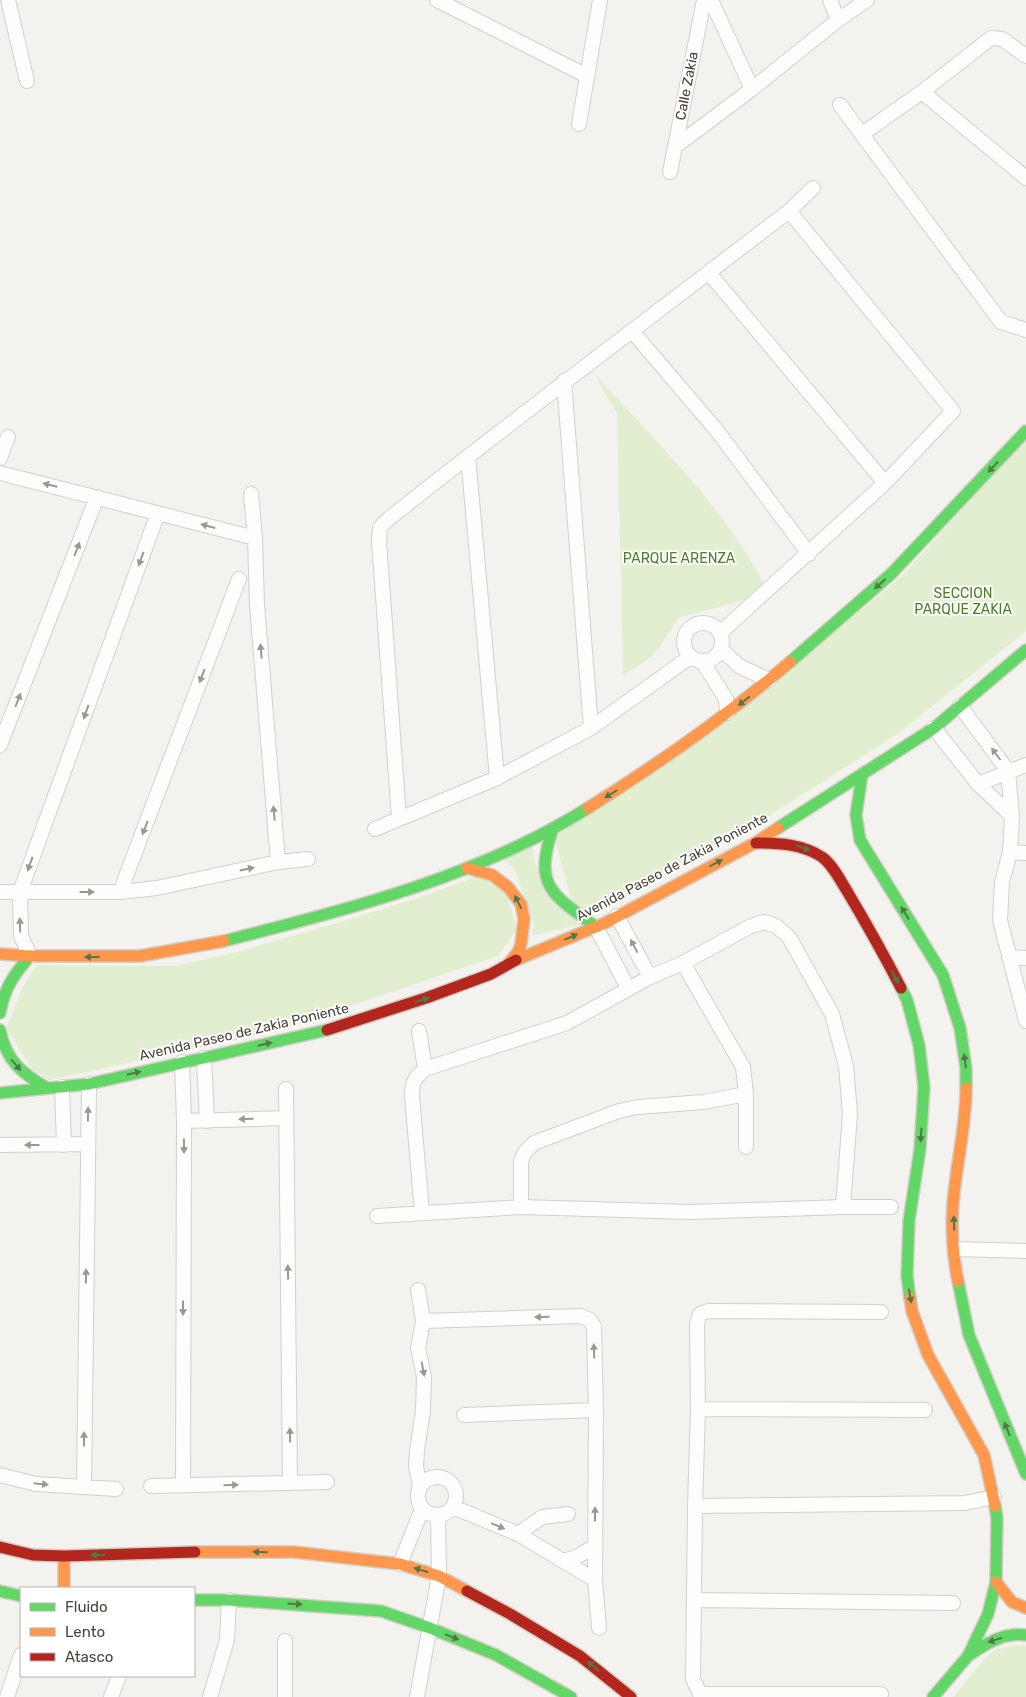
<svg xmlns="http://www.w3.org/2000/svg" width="1026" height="1697" font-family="Rubik,sans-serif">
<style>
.green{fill:#e1eecf}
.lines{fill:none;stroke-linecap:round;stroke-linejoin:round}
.street-casing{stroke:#d2d0cb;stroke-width:16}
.fast-casing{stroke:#d3cfc5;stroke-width:14}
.slow-casing{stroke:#d3cfc5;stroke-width:14}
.jam-casing{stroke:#d3cfc5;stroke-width:14}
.street{stroke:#fdfdfc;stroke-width:14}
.fast{stroke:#63d668;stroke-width:11}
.slow{stroke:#ff974d;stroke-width:11}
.jam{stroke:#b3261e;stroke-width:11}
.oneway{fill:#537749}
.oneway2{fill:#9b9791}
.labels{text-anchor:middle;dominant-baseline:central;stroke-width:4;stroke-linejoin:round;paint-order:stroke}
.street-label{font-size:14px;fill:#4b4439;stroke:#fff}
.park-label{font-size:14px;fill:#4a7f2a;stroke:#fff}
</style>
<rect width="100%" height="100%" fill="#f4f2ee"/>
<path class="green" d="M 593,372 C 654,440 724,506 766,588 L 759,596 L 678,618 C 663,644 651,663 623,674 L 617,413 Z
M 1026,438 L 1026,631 L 899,733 L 750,828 L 599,911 L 583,912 L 572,902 L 554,837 L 714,729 L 901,577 Z
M 531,842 L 535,864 L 590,922 L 531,936 L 534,926 L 514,868 L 503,860 Z
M 478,876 L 506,892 L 517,929 L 498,956 L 273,1032 L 49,1080 L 31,1068 L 6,1028 L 24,985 L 37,965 L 175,966 L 241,951 L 347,920 L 424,896 Z
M 1016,1645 L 1026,1646 L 1026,1697 L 953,1697 L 987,1656 L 995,1650 Z"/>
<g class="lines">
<defs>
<path id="street" d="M 8,0 L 27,81
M 437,0 L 587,76
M 711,0 L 752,89
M 830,0 L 838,20
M 922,92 L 1026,178
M 840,105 L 1001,322 L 1026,330
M 579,124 L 600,0
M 862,134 L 922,92 L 991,38 L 1002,39 L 1026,56
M 676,146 L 752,89 L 838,20 L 867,0
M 670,172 L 704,0
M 709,273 L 885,483
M 632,331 L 718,432 L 809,554
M 564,381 L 591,728
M 468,456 L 497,778
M 0,458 L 8,437
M 0,473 L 255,538
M 251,494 L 255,538 L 257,605 L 278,862
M684 642a19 19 0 1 1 38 0a19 19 0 1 1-38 0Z
M 720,633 L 885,483 L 953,411 L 789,211
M 721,649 L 739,666 L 769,680
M 702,661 L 726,699 L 727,713
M 960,706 L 1008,771 L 1012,816 L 1010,852 L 1002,882 L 1000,920 L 1026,1021
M 934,728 L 978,784 L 1012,816
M 0,745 L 97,497
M 978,784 L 1026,765
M 399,819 L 379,541 L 380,528 L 386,521 C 519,415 655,314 789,211 L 813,188
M 375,829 L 497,778 L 591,728 L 690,657
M 1010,852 L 1026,853
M 0,892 L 120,892 L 157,888 L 278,862 L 308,859
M 120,892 L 239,579
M 617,916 L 650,977
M 596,927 L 628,988
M 30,956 L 21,936 L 20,892 L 158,513
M 1009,957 L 1026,958
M 683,963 L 743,1067 L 746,1094 L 746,1147
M 419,1031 L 425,1069
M 204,1058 L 207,1121
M 182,1062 L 184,1121 L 183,1486
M 62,1087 L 64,1145
M 286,1089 L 290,1483
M 184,1121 L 286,1118
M 0,1145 L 88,1144
M 521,1207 L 521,1161 L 525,1152 L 534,1143 L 619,1111 L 638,1107 L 703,1102 L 746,1094
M 422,1212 L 412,1096 C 412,1083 414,1078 425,1069 L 567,1023 L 650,977 L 683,963 L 749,927 L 764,922 L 776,926 L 789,937 L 832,1014 L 846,1066 L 850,1114 L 843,1207
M 377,1216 L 521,1207 L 690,1212 L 843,1207 L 891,1207
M 955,1249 L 1026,1251
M 418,1290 L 423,1321 L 418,1348 L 424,1377 L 423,1411 L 417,1450 L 416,1467 L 420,1486
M 423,1321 L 581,1316 L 590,1320 L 594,1327 L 596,1410 L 595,1580 L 599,1628
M 698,1409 L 925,1410
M 464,1415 L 596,1410
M 0,1475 L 36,1484 L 116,1489
M418 1496a19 19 0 1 1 38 0a19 19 0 1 1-38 0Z
M 151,1486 L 327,1482
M 84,1487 L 89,1084
M 695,1506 L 698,1409 L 697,1324 L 700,1314 L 708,1311 L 881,1312
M 453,1507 L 518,1534 L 595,1580
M 518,1534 L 542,1517 L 568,1514
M 564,1561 L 576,1557 L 595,1546
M 400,1564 L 422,1509
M 694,1600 L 953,1603
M 285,1641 L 285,1697
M 881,1694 L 700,1694 L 693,1679 L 695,1506 L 965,1503 L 994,1497
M 7,1697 L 21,1655
M 111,1697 L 119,1676
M 210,1697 L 227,1640 L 229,1600
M 417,1697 L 439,1576 L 438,1516"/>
<path id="fast" d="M 790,662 L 891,574 L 1026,431
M 862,775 L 856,815 L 860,840 L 943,975 L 960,1028 L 966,1068 L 966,1088
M 553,828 C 533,887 552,894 596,927
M 778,828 L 934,728 L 1026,650
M 224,941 C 349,909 478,877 588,808
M 901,988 L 907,1000 L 919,1045 L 924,1087 L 920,1149 L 909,1221 L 907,1276 L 910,1298
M 0,1013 C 4,989 14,974 30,956
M 0,1030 C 6,1060 21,1073 47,1088
M 0,1093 L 89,1084 L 327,1030
M 958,1281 L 969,1335 L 1026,1474
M 0,1591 L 21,1596
M 194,1600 L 229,1600 L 381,1611 L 430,1628 L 496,1655 L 571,1697
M 968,1656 C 985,1644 1004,1632 1026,1635
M 933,1697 L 968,1656 L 988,1614 L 996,1582 L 997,1518 L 995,1506"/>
<path id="slow" d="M 588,808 C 658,764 727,716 790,662
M 467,868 L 492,875 L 508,887 L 521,904 L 524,919 L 521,944 L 518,952 L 509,963
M 0,954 L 30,956 L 140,956 L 224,941
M 516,960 L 605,923 L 755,843 L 778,828
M 958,1281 C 953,1258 951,1227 953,1204 C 956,1165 966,1127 966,1088
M 910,1298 L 912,1311 L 928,1355 L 984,1455 L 995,1506
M 195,1552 L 294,1552 L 400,1564 L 439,1576 L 467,1591
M 64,1556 L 64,1588
M 996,1582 L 1012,1602 L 1026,1608"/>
<path id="jam" d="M 756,843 C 779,843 802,844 822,857 C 833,865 840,880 847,891 C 866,923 884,955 901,988
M 327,1030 L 426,998 L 491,974 L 516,960
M 0,1547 L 33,1555 L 64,1556 L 195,1552
M 467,1591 L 510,1614 L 580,1656 L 631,1697"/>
</defs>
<use href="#street" class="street-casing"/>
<use href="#fast" class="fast-casing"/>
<use href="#slow" class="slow-casing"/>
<use href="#jam" class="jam-casing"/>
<use href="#street" class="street"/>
<use href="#fast" class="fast"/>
<use href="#slow" class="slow"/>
<use href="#jam" class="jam"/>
</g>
<defs><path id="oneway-solid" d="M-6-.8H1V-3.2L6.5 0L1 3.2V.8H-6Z" transform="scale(1.25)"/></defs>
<g class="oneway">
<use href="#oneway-solid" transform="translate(993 467) rotate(133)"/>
<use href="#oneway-solid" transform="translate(880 584) rotate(139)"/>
<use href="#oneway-solid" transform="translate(744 701) rotate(142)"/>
<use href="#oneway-solid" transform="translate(611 794) rotate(148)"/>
<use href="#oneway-solid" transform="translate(803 848) rotate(20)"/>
<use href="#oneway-solid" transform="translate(716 863) rotate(-28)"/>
<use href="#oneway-solid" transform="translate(518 902) rotate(-117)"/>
<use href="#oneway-solid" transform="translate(905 913) rotate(-122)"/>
<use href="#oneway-solid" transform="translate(571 937) rotate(-23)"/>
<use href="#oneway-solid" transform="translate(92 957) rotate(180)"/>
<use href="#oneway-solid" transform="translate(895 977) rotate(63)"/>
<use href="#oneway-solid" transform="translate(422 1000) rotate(-18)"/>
<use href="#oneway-solid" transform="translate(265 1044) rotate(-13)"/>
<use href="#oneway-solid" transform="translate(965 1061) rotate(-98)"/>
<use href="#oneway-solid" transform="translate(16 1065) rotate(49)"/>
<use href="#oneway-solid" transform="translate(134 1073) rotate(-13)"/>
<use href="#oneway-solid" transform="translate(921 1135) rotate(94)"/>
<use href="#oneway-solid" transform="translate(954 1223) rotate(-92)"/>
<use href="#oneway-solid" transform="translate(910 1296) rotate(81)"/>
<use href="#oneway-solid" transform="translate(1007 1429) rotate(-112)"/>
<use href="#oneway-solid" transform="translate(260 1552) rotate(-179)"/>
<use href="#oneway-solid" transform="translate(98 1555) rotate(178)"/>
<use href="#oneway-solid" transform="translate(421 1570) rotate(-162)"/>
<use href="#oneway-solid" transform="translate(295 1604) rotate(4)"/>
<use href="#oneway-solid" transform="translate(452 1637) rotate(22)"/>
<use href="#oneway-solid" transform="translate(995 1640) rotate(162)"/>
<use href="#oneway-solid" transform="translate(593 1666) rotate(-141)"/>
</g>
<g class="oneway2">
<use href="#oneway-solid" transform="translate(50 485) rotate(-166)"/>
<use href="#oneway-solid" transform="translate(208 526) rotate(-165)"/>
<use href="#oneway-solid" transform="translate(77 549) rotate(-69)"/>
<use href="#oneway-solid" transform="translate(141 559) rotate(110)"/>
<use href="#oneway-solid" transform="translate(261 651) rotate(-95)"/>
<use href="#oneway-solid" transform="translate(202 676) rotate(111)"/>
<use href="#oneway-solid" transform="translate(18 700) rotate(-69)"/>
<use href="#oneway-solid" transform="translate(86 712) rotate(110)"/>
<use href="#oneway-solid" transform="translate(996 754) rotate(-127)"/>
<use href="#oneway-solid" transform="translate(274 813) rotate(-95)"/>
<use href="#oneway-solid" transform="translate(145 828) rotate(111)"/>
<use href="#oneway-solid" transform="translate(30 864) rotate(110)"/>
<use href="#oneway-solid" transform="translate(247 869) rotate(-12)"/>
<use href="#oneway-solid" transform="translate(87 892)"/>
<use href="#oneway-solid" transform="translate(20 925) rotate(-92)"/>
<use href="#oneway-solid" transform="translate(634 946) rotate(-118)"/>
<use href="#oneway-solid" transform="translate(88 1114) rotate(-89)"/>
<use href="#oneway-solid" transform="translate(246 1119) rotate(178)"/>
<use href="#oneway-solid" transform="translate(32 1145) rotate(180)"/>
<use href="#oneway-solid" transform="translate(184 1146) rotate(90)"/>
<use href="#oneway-solid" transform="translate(288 1272) rotate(-91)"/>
<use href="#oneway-solid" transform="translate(86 1276) rotate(-89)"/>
<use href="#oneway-solid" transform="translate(183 1308) rotate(90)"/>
<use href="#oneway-solid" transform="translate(542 1317) rotate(178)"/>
<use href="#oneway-solid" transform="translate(594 1351) rotate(-92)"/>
<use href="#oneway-solid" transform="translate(423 1369) rotate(79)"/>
<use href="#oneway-solid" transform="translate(290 1435) rotate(-91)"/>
<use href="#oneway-solid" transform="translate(84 1439) rotate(-89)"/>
<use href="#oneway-solid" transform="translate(41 1484) rotate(6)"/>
<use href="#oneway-solid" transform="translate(231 1485) rotate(-1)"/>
<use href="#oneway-solid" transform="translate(595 1514) rotate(-90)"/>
<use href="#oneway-solid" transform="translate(498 1526) rotate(23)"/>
</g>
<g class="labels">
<g class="street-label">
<text transform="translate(687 86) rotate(-79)">Calle Zakia</text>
<text transform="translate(672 867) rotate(-28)">Avenida Paseo de Zakia Poniente</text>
<text transform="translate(244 1032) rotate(-13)">Avenida Paseo de Zakia Poniente</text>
</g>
<g class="park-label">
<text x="679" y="558">PARQUE ARENZA</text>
<text x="963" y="593">SECCION<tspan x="963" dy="16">PARQUE ZAKIA</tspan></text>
</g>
</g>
<rect x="20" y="1587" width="175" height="90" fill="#ffffff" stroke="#b7b4b0"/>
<rect x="30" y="1603" width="25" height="8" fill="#63d668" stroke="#b7b4b0"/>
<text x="65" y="1612" font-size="15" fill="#4b4439">Fluido</text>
<rect x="30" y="1628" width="25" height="8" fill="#ff974d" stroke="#b7b4b0"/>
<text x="65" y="1637" font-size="15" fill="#4b4439">Lento</text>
<rect x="30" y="1653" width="25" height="8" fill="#b3261e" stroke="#b7b4b0"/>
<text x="65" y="1662" font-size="15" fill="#4b4439">Atasco</text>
</svg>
